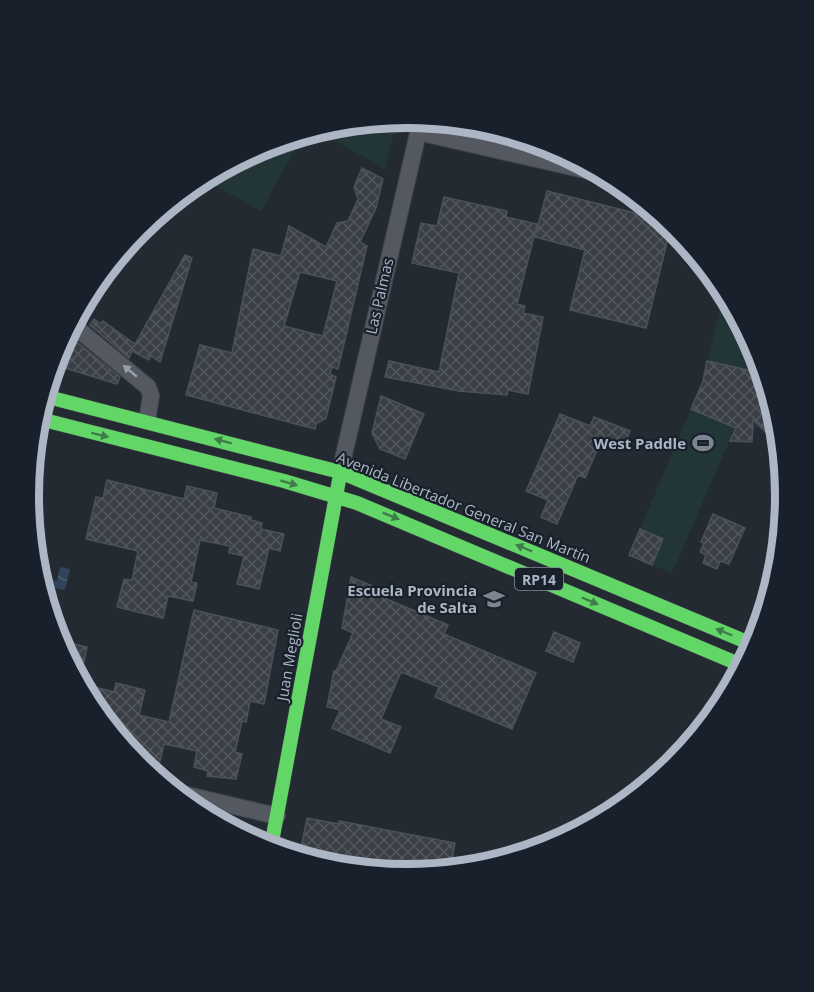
<svg xmlns="http://www.w3.org/2000/svg" width="814" height="992" font-family="'Open Sans',sans-serif">
<style>
.green{fill:#223537}
.water{fill:url(#water-waves)}
.building{fill:url(#building-cross-hatch);stroke:#4b515a;stroke-width:1.5;fill-rule:evenodd}
.lines{fill:none;stroke-linecap:round;stroke-linejoin:round}
.street-casing{stroke:#40444a;stroke-width:18}
.fast-casing{stroke:#40444a;stroke-width:15}
.street{stroke:#545860;stroke-width:16}
.fast{stroke:#63d668;stroke-width:14}
.oneway{fill:#969eab}
.oneway2{fill:#3e7c4a}
.labels{text-anchor:middle;dominant-baseline:central;stroke-width:4.5;stroke-linejoin:round;paint-order:stroke}
.shield{fill:#18212b;stroke:#808996;stroke-width:1.5}
.shield-label{font-size:14px;font-weight:bold;fill:#acb6c4}
.street-label{font-size:15px;fill:#acb6c4;stroke:#18212b}
.poi-label{font-size:15px;font-weight:bold;fill:#acb6c4;stroke:#18212b;text-anchor:end}
.rim{fill:none;stroke:#acb6c4;stroke-width:8}
</style>
<defs>
<pattern id="water-waves" width="16" height="10" patternUnits="userSpaceOnUse" patternTransform="scale(1.5)"><rect width="16" height="10" fill="#31435a"/><path d="M0 5q4-4 8 0t8 0" fill="none" stroke="#4c5c70"/></pattern>
<pattern id="building-cross-hatch" width="8" height="8" patternUnits="userSpaceOnUse" patternTransform="scale(1.5)"><rect width="8" height="8" fill="#393f45"/><path d="M0 0l8 8M0 8l8-8" fill="none" stroke="#53585e"/></pattern>
</defs>
<rect width="100%" height="100%" fill="#242a31"/>
<path class="green" d="M 397,120 L 385,169 L 323,134 Z
M 301,138 L 261,211 L 209,182 L 262,146 Z
M 722,299 L 757,351 L 767,403 L 754,433 L 733,433 L 672,573 L 629,555 L 703,381 Z"/>
<path class="water" d="M 60,567 L 70,569 L 65,590 L 48,587 L 50,580 L 57,581 Z"/>
<path class="building" d="M 362,168 L 383,179 L 376,208 L 360,242 L 367,246 L 338,369 L 332,367 L 330,374 L 336,377 L 326,418 L 316,424 L 315,429 L 186,395 L 200,345 L 232,353 L 253,249 L 281,256 L 289,226 L 326,247 L 337,223 L 348,221 L 358,199 L 354,187 ZM 300,272 L 337,281 L 323,336 L 284,326 Z
M 547,191 L 663,220 L 671,226 L 646,328 L 570,310 L 585,250 L 535,237 Z
M 444,197 L 507,211 L 506,217 L 537,224 L 517,304 L 525,306 L 523,313 L 543,317 L 528,394 L 508,390 L 507,395 L 459,391 L 385,377 L 389,361 L 439,372 L 459,273 L 412,263 L 421,223 L 437,226 Z
M 185,255 L 192,258 L 160,362 L 151,356 L 149,360 L 132,351 L 129,358 L 90,325 L 94,319 L 101,324 L 103,321 L 135,344 Z
M 68,335 L 120,377 L 117,384 L 55,365 L 57,351 Z
M 707,361 L 761,373 L 775,441 L 753,420 L 752,442 L 730,441 L 736,428 L 691,409 L 703,381 Z
M 381,396 L 424,414 L 405,459 L 380,449 L 372,433 Z
M 560,414 L 590,426 L 594,417 L 630,431 L 622,450 L 601,441 L 585,478 L 578,475 L 557,524 L 541,517 L 548,500 L 526,491 Z
M 107,480 L 184,499 L 187,486 L 217,493 L 214,508 L 251,517 L 251,520 L 262,523 L 261,529 L 284,534 L 280,551 L 269,548 L 259,589 L 237,584 L 244,556 L 229,553 L 230,546 L 200,540 L 191,582 L 197,583 L 193,601 L 168,596 L 163,618 L 117,607 L 124,579 L 132,580 L 138,551 L 86,539 L 96,497 L 103,498 Z
M 713,514 L 745,528 L 729,564 L 720,561 L 717,569 L 703,563 L 706,555 L 700,552 L 704,543 L 701,542 Z
M 640,529 L 663,539 L 652,565 L 629,555 Z
M 351,577 L 372,586 L 370,592 L 448,625 L 444,634 L 536,673 L 512,729 L 435,697 L 439,687 L 401,672 L 381,719 L 401,727 L 390,753 L 332,728 L 340,710 L 327,707 L 334,671 L 336,671 L 353,633 L 342,628 Z
M 194,610 L 278,630 L 264,704 L 250,701 L 246,722 L 242,721 L 235,752 L 242,754 L 236,779 L 207,776 L 208,771 L 194,767 L 197,751 L 164,744 L 159,765 L 137,760 L 87,685 L 114,692 L 116,683 L 145,690 L 139,715 L 169,722 Z
M 554,632 L 580,643 L 573,662 L 546,651 Z
M 57,640 L 87,647 L 81,676 L 57,641 Z
M 307,818 L 339,824 L 339,821 L 455,843 L 451,866 L 409,874 L 300,853 Z"/>
<g class="lines">
<defs>
<path id="street" d="M 418,132 L 589,171
M 74,326 L 148,387 L 151,396 L 147,421
M 340,472 L 421,120
M 187,795 L 277,816"/>
<path id="fast" d="M 48,397 L 340,472 L 754,645
M 44,420 L 284,481 L 357,503 L 741,665
M 271,847 L 339,480"/>
</defs>
<use href="#street" class="street-casing"/>
<use href="#fast" class="fast-casing"/>
<use href="#street" class="street"/>
<use href="#fast" class="fast"/>
</g>
<defs><path id="oneway-solid" d="M-6-.8H1V-3.2L6.5 0L1 3.2V.8H-6Z" transform="scale(1.5)"/></defs>
<use class="oneway" href="#oneway-solid" transform="translate(130 371) rotate(-140)"/>
<g class="oneway2">
<use href="#oneway-solid" transform="translate(100 435) rotate(14)"/>
<use href="#oneway-solid" transform="translate(223 441) rotate(-165)"/>
<use href="#oneway-solid" transform="translate(289 483) rotate(16)"/>
<use href="#oneway-solid" transform="translate(391 516) rotate(22)"/>
<use href="#oneway-solid" transform="translate(524 548) rotate(-157)"/>
<use href="#oneway-solid" transform="translate(590 601) rotate(23)"/>
<use href="#oneway-solid" transform="translate(724 632) rotate(-157)"/>
</g>
<defs>
<symbol id="stadium-bare" viewBox="-9 -9 18 18"><path d="M0-5a6.5 5 0 1 0 0 10a6.5 5 0 1 0 0-10ZM-3.5-1.8h7v3.6h-7Z" fill="#7c8591" stroke="#18212b" stroke-width="2.5" paint-order="stroke"/></symbol>
<symbol id="school-bare" viewBox="-9 -9 18 18"><path d="M0-5L7-2L0 1L-7-2ZM-4 1L0 2.5L4 1V4Q0 6-4 4Z" fill="#7c8591" stroke="#18212b" stroke-width="2.5" paint-order="stroke"/></symbol>
</defs>
<g fill-rule="evenodd">
<use href="#stadium-bare" x="688" y="428" width="30" height="30"/>
<use href="#school-bare" x="479" y="584" width="30" height="30"/>
</g>
<g class="labels">
<rect class="shield" x="515" y="568" width="48" height="22" rx="4.5"/>
<g class="shield-label">
<text x="539" y="579">RP14</text>
</g>
<g class="street-label">
<text transform="translate(379 296) rotate(-77)">Las Palmas</text>
<text transform="translate(464 507) rotate(22)">Avenida Libertador General San Martín</text>
<text transform="translate(289 657) rotate(-80)">Juan Meglioli</text>
</g>
<g class="poi-label">
<text x="686" y="443">West Paddle</text>
<text x="477" y="590">Escuela Provincia<tspan x="477" dy="17">de Salta</tspan></text>
</g>
</g>
<path d="M0 0H814V992H0ZM39 496a368 368 0 1 1 736 0a368 368 0 1 1-736 0Z" fill="#18212b" fill-rule="evenodd"/>
<path class="rim" d="M39 496a368 368 0 1 1 736 0a368 368 0 1 1-736 0Z"/>
</svg>
